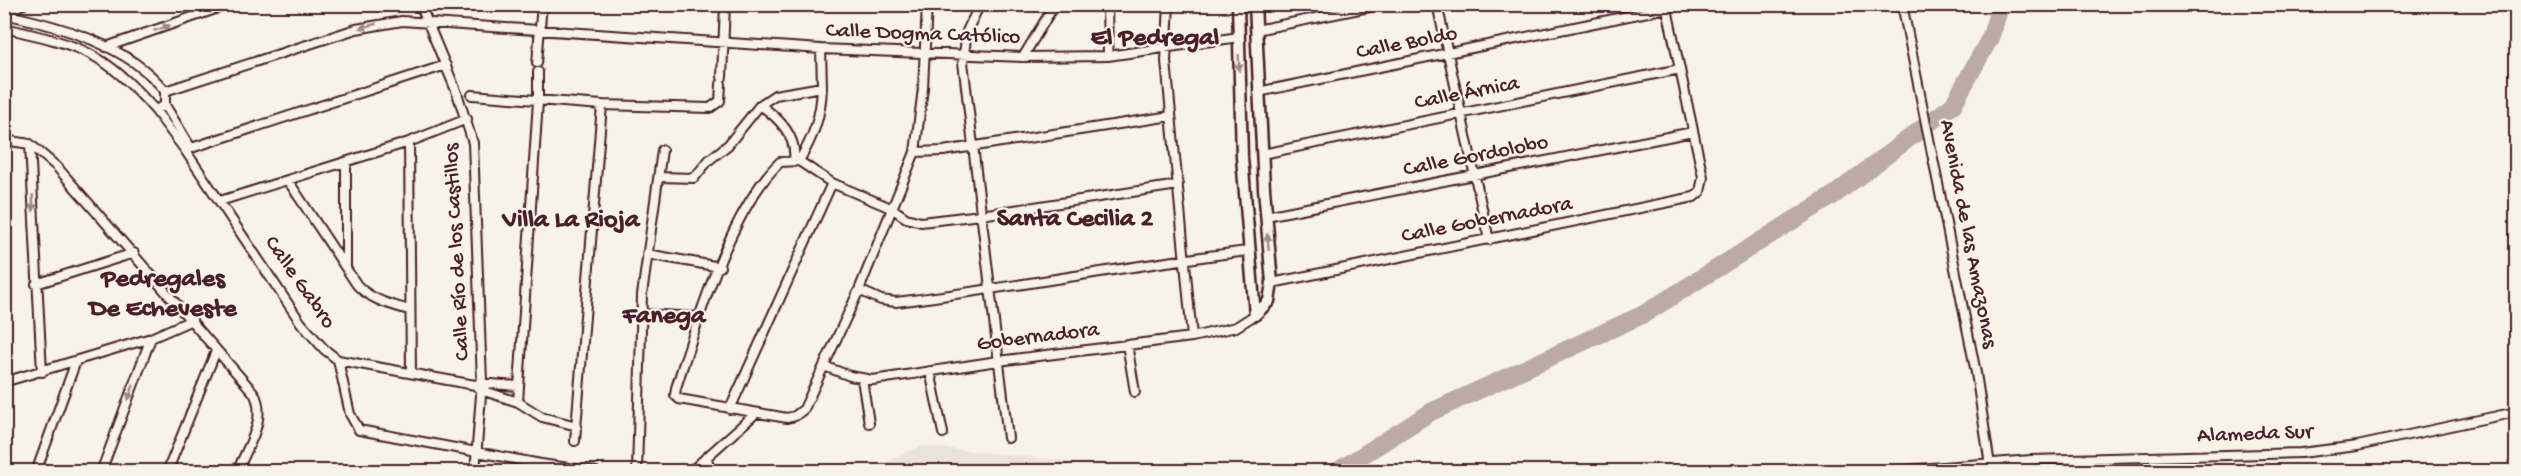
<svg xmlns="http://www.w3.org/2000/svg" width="2521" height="476" font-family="'Gochi Hand',sans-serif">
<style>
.built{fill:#eae3da}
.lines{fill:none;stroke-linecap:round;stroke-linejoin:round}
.river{stroke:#bcaaa7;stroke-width:18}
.minor-casing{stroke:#4a1f2b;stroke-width:12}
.tertiary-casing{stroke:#4a1f2b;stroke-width:15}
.minor{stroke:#f7f3e8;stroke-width:8}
.tertiary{stroke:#f7f3e8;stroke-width:10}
.oneway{fill:#a0898a}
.labels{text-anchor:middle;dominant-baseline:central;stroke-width:4.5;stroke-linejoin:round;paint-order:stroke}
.street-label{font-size:22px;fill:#4a1f2b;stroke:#f7f3e8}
.quarter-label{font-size:26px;font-weight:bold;fill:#4a1f2b;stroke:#f7f3e8}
</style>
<rect width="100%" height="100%" fill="#f7f3e8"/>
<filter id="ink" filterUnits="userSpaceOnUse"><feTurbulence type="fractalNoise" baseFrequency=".0167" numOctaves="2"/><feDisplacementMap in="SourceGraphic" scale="12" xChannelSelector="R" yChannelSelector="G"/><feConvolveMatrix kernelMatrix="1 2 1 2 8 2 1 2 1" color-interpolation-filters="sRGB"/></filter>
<g filter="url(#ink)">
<path class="built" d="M 921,446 L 1068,461 L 1068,471 L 865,471 Z"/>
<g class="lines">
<path class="river" d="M 1336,472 L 1431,412 L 1644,314 L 1834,195 L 1953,105 L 1990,38 L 2001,4"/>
<defs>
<path id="minor" d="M 420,4 L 457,93 L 473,143 L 482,382 L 475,472
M 927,4 L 923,88 L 915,152 L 859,290 L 804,409 L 795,416 L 787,418 L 679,399 L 675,395 L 676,388 C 697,322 730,210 780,162 L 799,161 L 832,183 L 893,209 L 906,218 L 921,222 L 981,215 L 1178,185
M 980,4 L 967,31 L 963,62 L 1008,438
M 1107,4 L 1108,56
M 1169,4 L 1166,61 L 1192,337
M 1437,4 L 1489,240
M 1902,4 L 1976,373 L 1991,472
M 4,11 L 24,4
M 4,14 C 59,26 129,45 165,91 L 165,105 L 191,148
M 4,28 C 80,45 103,51 155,110 L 165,105
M 1256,30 L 1384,4
M 106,47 L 230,4
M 1023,57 L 1055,4
M 537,63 L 542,4
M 722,77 L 725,4
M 165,91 L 356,29 L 402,21 L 821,49 L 1023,57 L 1108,56 L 1239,37
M 1258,92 L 1667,8
M 472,95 L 602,105 L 710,108 L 720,101 L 721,84
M 760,105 C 779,118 797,136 794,160
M 155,110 L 185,150 L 301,323 L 324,349 L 338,360 L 475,385 L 481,390 L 518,402 L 542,417 L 577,426
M 4,140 L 30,144 L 57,167 L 254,393 C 268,419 247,447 237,472
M 409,142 L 411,373
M 30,144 L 42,372
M 185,150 L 446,65
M 915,152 L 943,151 L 1171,116
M 1262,154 L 1680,69
M 799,161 C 814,136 821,116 822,87
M 660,177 L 694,178 L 709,160 L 728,145 L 760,105 L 775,95 L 822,87 L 821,49
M 289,182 L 357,285 C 371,300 389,304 409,310
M 220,201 L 409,142 L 467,119
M 1266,216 L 1693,132
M 647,254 L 720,267
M 346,266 L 346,163
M 1272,283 L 1694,197 L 1700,192 L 1703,177 L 1666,4
M 36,284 L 134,253
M 859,290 L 881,300 L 896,302 C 1013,288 1130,265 1248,251
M 642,314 L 699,317
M 1127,344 L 1135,392
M 338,360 L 350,414 L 359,430 L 541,464 L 596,472
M 824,366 L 850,376 L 873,380 L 998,361 L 1192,337 L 1236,327 L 1255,315
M 930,371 L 943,433
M 862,379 L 869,423
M 4,382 L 151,338 L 192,320
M 479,383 L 518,386
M 518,402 L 538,101 L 538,72
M 730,409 L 832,183
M 575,441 L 602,105
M 707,457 L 710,472
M 36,472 L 76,361
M 101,472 L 151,338
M 167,472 L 216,351
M 637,472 L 642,295 L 662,150
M 690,472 L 755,414
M 1881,472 L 2031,460 L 2301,453 L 2357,446 L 2516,412
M 2018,472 L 2030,460"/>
<path id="tertiary" d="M 1238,4 L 1242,157 L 1255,315
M 1255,315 L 1269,301 L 1272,283 L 1264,188 L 1255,4"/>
</defs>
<use href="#minor" class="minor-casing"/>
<use href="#tertiary" class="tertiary-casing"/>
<use href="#minor" class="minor"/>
<use href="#tertiary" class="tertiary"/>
</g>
<defs><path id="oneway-solid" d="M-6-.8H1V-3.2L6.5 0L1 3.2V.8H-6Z" transform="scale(1.5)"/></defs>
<g class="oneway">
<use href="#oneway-solid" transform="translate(368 26) rotate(165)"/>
<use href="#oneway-solid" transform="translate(162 28) rotate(-19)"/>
<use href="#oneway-solid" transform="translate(1239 63) rotate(88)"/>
<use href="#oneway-solid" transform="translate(33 203) rotate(88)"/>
<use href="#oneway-solid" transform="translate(1268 242) rotate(-95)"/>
<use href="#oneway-solid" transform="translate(131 392) rotate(110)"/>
</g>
</g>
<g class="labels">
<g class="street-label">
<text transform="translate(923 35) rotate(2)">Calle Dogma Católico</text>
<text transform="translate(1407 44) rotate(-11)">Calle Boldo</text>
<text transform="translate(1467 94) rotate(-11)">Calle Árnica</text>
<text transform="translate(1476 157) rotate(-11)">Calle Gordolobo</text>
<text transform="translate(1487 221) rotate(-11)">Calle Gobernadora</text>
<text transform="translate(1967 234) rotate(79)">Avenida de las Amazonas</text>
<text transform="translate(458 252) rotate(-93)">Calle Río de los Castillos</text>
<text transform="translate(299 283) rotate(55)">Calle Gabro</text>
<text transform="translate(1038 338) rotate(-7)">Gobernadora</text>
<text transform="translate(2255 435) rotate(-2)">Alameda Sur</text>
</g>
<g class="quarter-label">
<text x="1155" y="39">El Pedregal</text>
<text x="1075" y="220">Santa Cecilia 2</text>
<text x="571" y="221">Villa La Rioja</text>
<text x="163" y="280">Pedregales<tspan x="163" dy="30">De Echeveste</tspan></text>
<text x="664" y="317">Fanega</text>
</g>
</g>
<rect width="2521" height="476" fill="none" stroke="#f7f3e8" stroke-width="24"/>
<rect x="12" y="12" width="2497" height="452" fill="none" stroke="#4a1f2b" stroke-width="2" filter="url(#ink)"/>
</svg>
